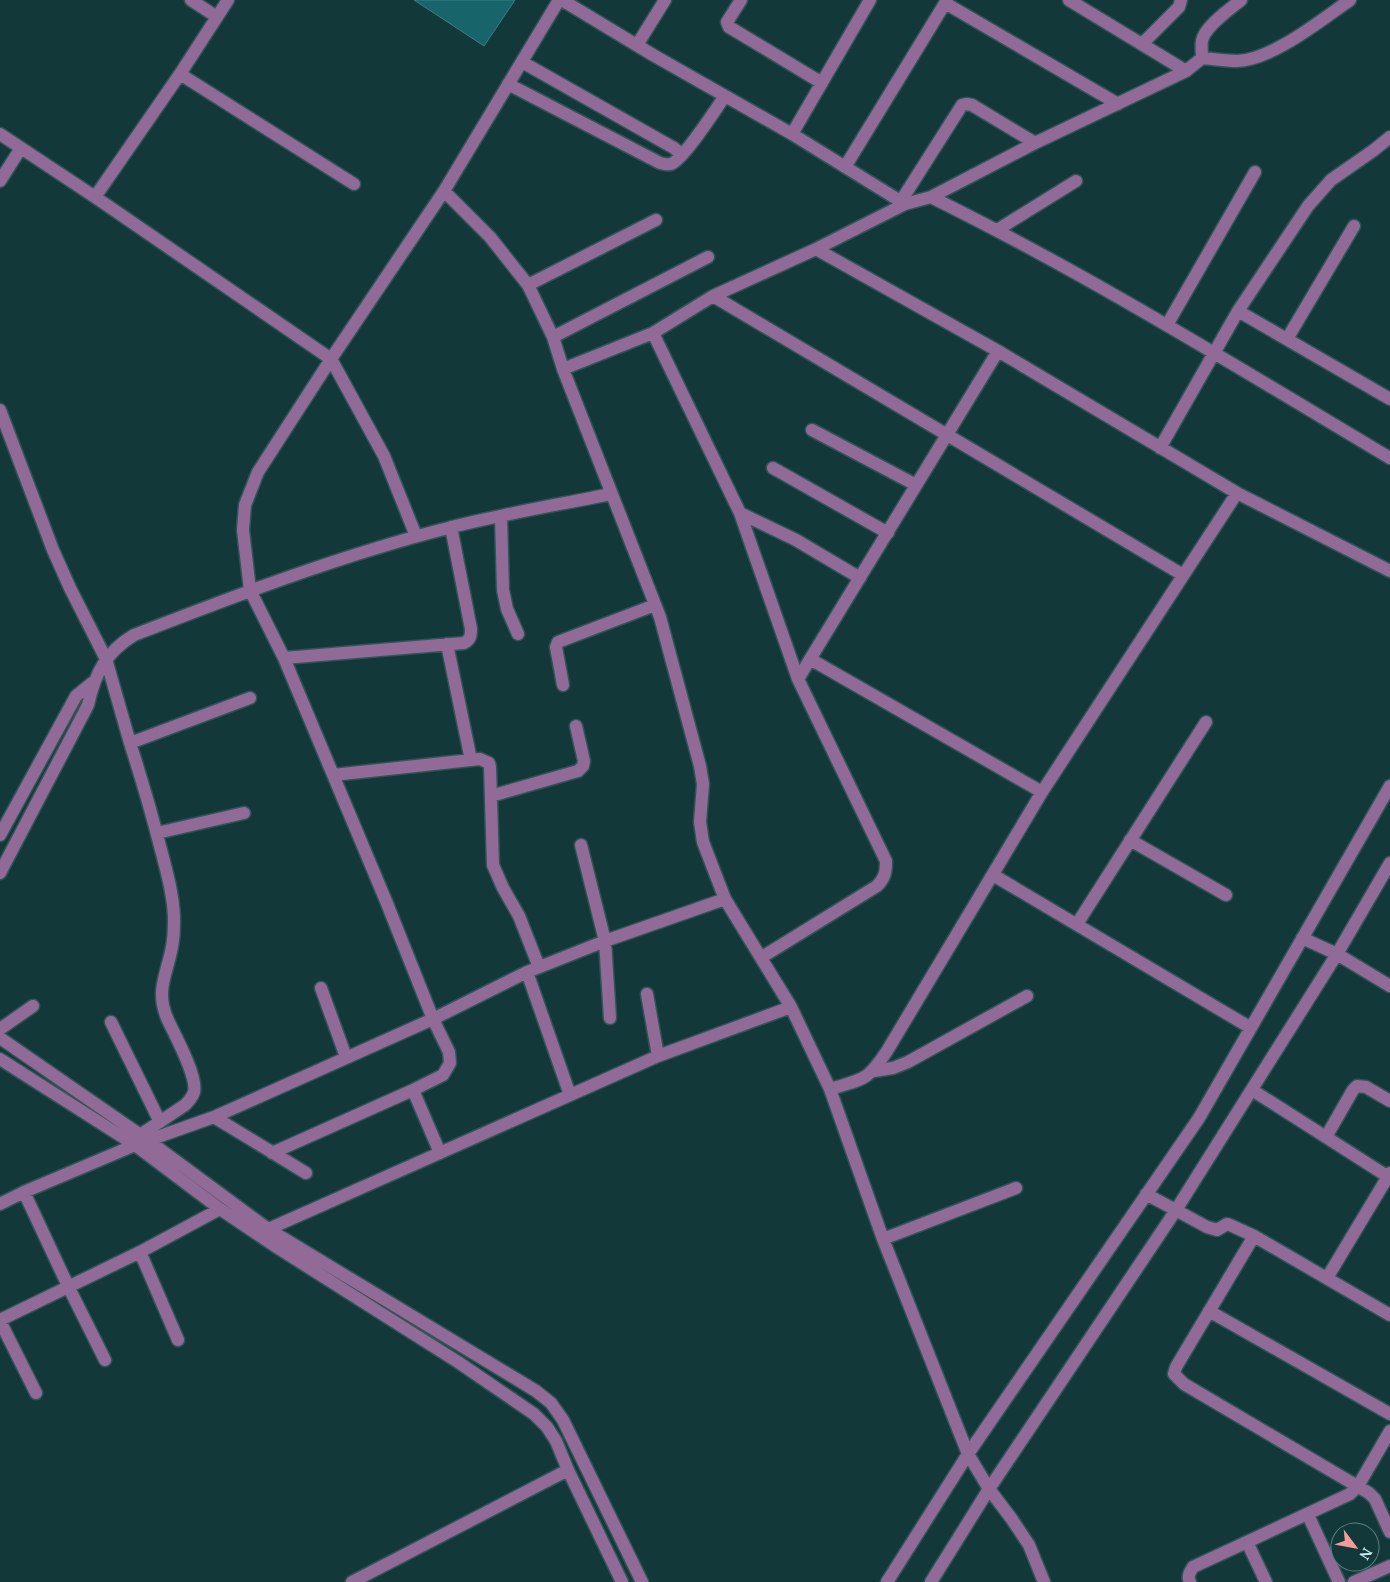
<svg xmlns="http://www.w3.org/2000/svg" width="1390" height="1582" font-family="'PT Serif',serif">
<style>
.building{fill:#17656a;stroke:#3a8085}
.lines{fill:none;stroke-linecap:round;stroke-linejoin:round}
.minor-casing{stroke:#305557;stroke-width:15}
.minor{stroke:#916a97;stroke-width:12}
</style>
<rect width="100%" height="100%" fill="#12383a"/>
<path class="building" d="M 414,0 L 515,0 L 484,46 Z"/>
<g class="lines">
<defs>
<path id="minor" d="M 191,0 L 217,17
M 562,0 L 653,55 L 792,134 L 905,204
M 741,0 L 727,22 L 729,27 L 822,83
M 1069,0 L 1186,71
M 945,3 L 1118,104
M 1142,44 L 1179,7 L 1181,0
M 637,45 L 665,0
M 1202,58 C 1202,53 1201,46 1202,41 C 1204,27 1230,9 1241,0
M 522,62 L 674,148 L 682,155
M 180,74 L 354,184
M 508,84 L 660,163 C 664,164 667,165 671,164 C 684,159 715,110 725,96
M 0,134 L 95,197 L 331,359 L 384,456 L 416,536
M 792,134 L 870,0
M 845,167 L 947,0
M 0,181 L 21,148
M 444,191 L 490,237 L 528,285 L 553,337 L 563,369 L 660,617 L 700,766 L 703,784 L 700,822 L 703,842 L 725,899 L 791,1007 L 830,1089 L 883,1239 L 968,1454 L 989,1489 L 1011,1518 L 1029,1545 L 1044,1582
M 95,197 L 180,74 L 228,0
M 931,197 C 1089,275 1239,368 1390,458
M 901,201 L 962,105 L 967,104 L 972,105 L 1035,143
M 997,230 L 1076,181
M 816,249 L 998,351 L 1237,493 L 1390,571
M 528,285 L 656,220
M 713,296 L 1183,575
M 1238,311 L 1390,399
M 1167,325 L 1255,172
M 653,333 L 740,513 L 798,679 L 886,861 C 886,872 885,878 877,886 L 762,957
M 553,337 L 708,257
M 1287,339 L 1354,226
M 563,369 L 653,333 L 713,296 L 816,249 L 905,204 L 931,197 L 1035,143 L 1186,71 L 1202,58 C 1214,59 1226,61 1237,61 C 1272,60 1321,20 1350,0
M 0,410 L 53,550 L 70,588 L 106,659 L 130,743
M 812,430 L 916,485
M 1160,448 L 1238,311 L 1308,206 L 1331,180 L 1374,150 L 1390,137
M 773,468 L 888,533
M 740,513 L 796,540 L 860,578
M 501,517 L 503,590 L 507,609 L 518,634
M 447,644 L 471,760
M 284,658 L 464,643 C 470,640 471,636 471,629 L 451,527
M 810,659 L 1042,792
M 798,679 L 998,351
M 563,685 L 556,647 L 558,642 L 655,605
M 333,775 L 480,759 L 489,763 L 490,767 L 493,865 L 503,888 L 519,916 L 539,967
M 491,796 L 578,771 L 583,766 L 584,761 L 576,726
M 157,833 L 244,813
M 0,835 L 76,696 L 92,683
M 1130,840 L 1226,895
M 581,845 L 605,941 L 610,1018
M 0,873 L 88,705 C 95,673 106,652 134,635 C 237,595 342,555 448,528 C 502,514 557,505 611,494
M 993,875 L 1251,1028
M 1077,924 L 1206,722
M 1302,938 L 1337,954 L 1390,986
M 527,972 L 570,1095
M 321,988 L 346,1057
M 647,994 L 658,1056
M 111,1022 L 160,1122
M 0,1029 L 33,1006
M 0,1038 L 149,1141 L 268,1229 L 536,1391 L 551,1403 L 563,1420 L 642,1582
M 0,1059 L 135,1145 L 220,1209 L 278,1248 L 458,1362 L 534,1414 L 547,1427 L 556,1441 L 568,1470 L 622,1582
M 874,1071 L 893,1068 L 908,1062 L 1027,996
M 830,1089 C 864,1079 867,1081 887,1051 L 1042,792 L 1237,493
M 413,1090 L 440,1153
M 1252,1090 L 1390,1178
M 214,1117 L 306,1173
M 140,1135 L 185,1105 C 189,1101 192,1098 194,1092 C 198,1076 174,1034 167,1018 C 154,988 170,969 173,940 C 174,933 174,925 174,917 C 173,893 166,869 160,846 C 151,811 141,777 130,743 L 250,698
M 1326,1137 L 1353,1090 L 1357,1086 L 1366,1087 L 1390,1101
M 272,1153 L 413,1090 L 443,1075 L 450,1063 L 449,1052 L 433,1019 L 386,901 L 284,658 L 250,590 L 243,530 L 245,505 L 258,472 L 331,359 L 444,191 L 559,0
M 24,1192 L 69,1288 L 105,1360
M 1146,1194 L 1207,1227 L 1217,1230 L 1227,1224 L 1230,1225 L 1254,1236 L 1390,1315
M 0,1204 L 24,1192 L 135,1145 L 214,1117 L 433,1019 L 527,972 L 605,941 L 725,899
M 264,1231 L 658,1056 L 791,1007
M 1254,1236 L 1176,1367 L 1174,1374 L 1184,1384 L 1369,1493 L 1375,1499 L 1390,1532
M 883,1239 L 1016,1188
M 140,1252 L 178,1340
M 1327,1278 L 1390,1173
M 1209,1311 L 1390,1414
M 0,1320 L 140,1252 L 220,1209
M 0,1321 L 36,1393
M 1308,1515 L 1339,1582
M 1247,1542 L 1266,1582
M 352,1582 L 568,1470
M 887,1582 L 968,1454 L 1199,1118 L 1390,786
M 931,1582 L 989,1489 L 1176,1210 L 1337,954 L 1390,863
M 1190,1582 C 1187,1576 1190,1572 1193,1567 L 1350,1494 L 1358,1486 L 1390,1431
M 1354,1582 L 1390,1566"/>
</defs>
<use href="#minor" class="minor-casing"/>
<use href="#minor" class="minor"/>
</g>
<g transform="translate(1355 1547) rotate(122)"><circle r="24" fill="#12383a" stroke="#5c8082"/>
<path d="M0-4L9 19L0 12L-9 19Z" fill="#f59b98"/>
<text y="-8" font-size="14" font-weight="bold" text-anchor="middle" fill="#cbecef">N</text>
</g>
</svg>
